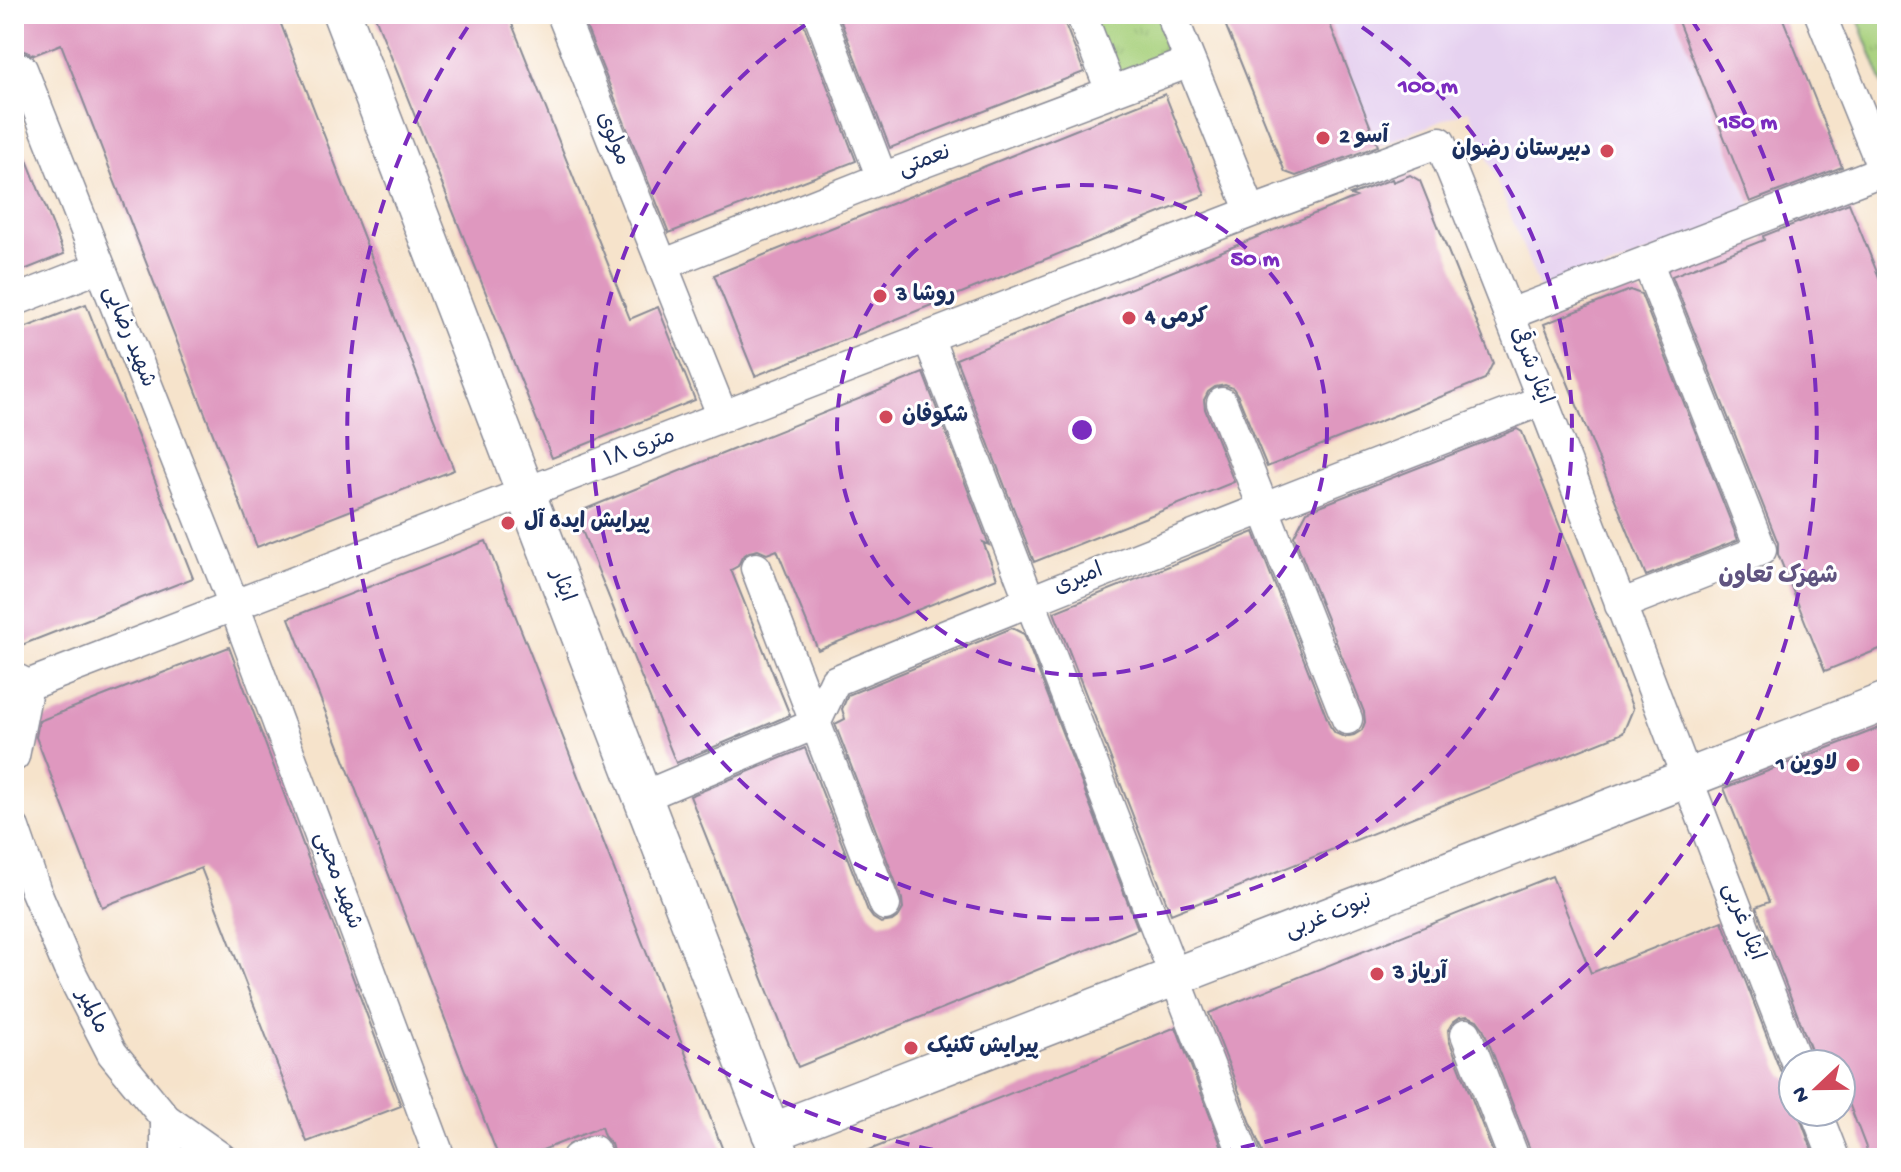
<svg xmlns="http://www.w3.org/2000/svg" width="1901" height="1172" font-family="'Gochi Hand','Playpen Sans Arabic',sans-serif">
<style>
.built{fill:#e6d2f0}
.grass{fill:url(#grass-tufts);stroke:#61806d;stroke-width:2}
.building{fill:#df98bf}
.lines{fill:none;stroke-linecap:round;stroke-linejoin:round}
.minor-casing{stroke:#888994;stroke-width:33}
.tertiary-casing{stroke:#888994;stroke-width:41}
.minor{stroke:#fff;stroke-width:30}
.tertiary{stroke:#fff;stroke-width:38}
.ring{fill:none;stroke:#7b2cbf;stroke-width:4;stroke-dasharray:14 10}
.poi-dot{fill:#d1495b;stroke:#fff;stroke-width:3}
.labels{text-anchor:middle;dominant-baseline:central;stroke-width:6;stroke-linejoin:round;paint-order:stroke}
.poi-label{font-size:22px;font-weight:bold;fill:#1b2f5e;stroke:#fff;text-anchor:start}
.street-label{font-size:22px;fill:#1b2f5e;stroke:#fff}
.neighbourhood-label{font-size:24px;font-weight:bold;fill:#605480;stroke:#fff}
.centre{fill:#7b2cbf;stroke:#fff;stroke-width:4}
.ring-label{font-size:24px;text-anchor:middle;font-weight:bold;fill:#7b2cbf;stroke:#fff;stroke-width:6;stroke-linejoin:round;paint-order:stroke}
</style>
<defs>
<pattern id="grass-tufts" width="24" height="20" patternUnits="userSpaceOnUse" patternTransform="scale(2)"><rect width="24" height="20" fill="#a7d07c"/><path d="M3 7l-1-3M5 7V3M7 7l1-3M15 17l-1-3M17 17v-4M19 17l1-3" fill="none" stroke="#8fb36e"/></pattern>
</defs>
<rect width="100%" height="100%" fill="#fff"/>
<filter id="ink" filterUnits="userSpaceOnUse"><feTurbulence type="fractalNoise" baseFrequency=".0125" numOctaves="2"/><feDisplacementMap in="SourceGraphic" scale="16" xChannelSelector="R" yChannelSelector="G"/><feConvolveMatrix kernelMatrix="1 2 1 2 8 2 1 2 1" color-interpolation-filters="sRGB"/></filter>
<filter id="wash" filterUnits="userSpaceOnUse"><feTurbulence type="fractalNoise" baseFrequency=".006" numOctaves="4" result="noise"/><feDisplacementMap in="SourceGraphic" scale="32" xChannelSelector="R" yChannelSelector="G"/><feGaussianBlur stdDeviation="1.8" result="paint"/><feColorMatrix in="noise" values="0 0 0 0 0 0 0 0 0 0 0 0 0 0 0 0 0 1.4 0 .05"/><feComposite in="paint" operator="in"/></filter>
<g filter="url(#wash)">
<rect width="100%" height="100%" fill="#f6e3cb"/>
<path class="built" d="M 1326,14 L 1675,14 L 1753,211 L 1542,295 L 1469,110 L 1378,146 Z"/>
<path class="grass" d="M 1087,14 L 1162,14 L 1179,58 L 1115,84 Z
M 1856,14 L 1887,14 L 1887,94 Z"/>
<g id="blocks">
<path class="building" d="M 14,14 L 277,14 L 454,470 L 257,547 L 61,44 L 34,55 L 24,51 L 14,53 Z
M 374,14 L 508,14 L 630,319 L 658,307 L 695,400 L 552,458 Z
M 581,14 L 801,14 L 802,20 L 856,161 L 669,233 Z
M 838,14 L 1061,14 L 1084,72 L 890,148 Z
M 1221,14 L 1326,14 L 1378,146 L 1296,176 L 1285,172 Z
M 1675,14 L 1781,14 L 1842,167 L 1750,202 Z
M 1165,94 L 1205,195 L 755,376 L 714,275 Z
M 16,132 L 64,254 L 14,274 L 14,133 Z
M 1410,175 L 1420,181 L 1493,363 L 1485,379 L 1267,467 L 1238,396 L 1233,388 L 1225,385 L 1215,387 L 1208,392 L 1204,400 L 1205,409 L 1234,482 L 1034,562 L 956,359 L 1356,197 L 1350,195 L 1392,179 L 1393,182 Z
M 1849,203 L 1887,297 L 1887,646 L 1825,671 L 1778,554 L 1778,543 L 1672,276 L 1764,240 L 1763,236 Z
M 1630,290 L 1641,294 L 1738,540 L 1646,576 L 1544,324 Z
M 86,304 L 193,578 L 14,648 L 14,332 Z
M 923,373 L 989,545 L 983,542 L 997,578 L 818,650 L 777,550 L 767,554 L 758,550 L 749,552 L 742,557 L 738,566 L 731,570 L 790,715 L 676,763 L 579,523 L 583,510 Z
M 1517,429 L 1522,432 L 1633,709 L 1623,733 L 1171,914 L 1054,612 L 1254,532 L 1330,726 L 1335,733 L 1344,737 L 1354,735 L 1362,730 L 1365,722 L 1364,712 L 1294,536 L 1307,511 Z
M 486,541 L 540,678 L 726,1158 L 615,1158 L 611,1144 L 604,1136 L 601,1127 L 522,1158 L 499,1158 L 431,983 L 289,618 Z
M 1012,628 L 1024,634 L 1138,929 L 798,1067 L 690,796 L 805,748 L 868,911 L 873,918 L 881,923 L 892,921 L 899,916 L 903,909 L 902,899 L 835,724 L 845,719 L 842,709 L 848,695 Z
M 229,647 L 401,1106 L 307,1142 L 201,868 L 102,907 L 36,737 L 39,721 Z
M 1887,725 L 1887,1158 L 1870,1158 L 1845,1093 L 1841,1104 L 1841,1064 L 1815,1064 L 1814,1058 L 1756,907 L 1769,902 L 1724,788 Z
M 1552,876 L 1591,973 L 1722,921 L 1780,1070 L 1785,1077 L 1793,1081 L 1793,1112 L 1798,1112 L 1815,1158 L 1532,1158 L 1531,1152 L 1483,1028 L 1477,1020 L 1468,1016 L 1460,1017 L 1453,1022 L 1448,1030 L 1449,1040 L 1495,1158 L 1263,1158 L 1262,1152 L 1209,1013 Z
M 1176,1027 L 1226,1158 L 852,1158 L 852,1157 Z"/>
</g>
</g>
<g filter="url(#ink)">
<use href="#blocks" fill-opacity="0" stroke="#888994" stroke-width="2"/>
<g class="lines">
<defs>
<path id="minor" d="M 562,14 L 723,417
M 819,14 L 882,178
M 1081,14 L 1111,91
M 1171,14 L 1251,212
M 1820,14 L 1887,179
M 22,69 L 234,605 L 440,1158
M 662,265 L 882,178 L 1190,62
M 14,301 L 100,267
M 1510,314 L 1884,170
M 928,337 C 1033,611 1141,884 1245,1158
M 1222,403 L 1347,719
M 756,568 L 885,905
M 1620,605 L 1761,550 L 1647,261
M 14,678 L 28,685 L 14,756
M 28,685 L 1251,212 L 1440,142 C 1564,447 1677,757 1797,1064
M 642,797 L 815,724 L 835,681 C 1070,583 1306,491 1543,400
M 14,828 L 35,889 L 68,967 L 112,1053 L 166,1119 L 221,1158
M 1466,1034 L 1514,1158
M 1816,1112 L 1834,1158
M 166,1119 L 166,1158
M 577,1158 L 594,1151 L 597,1158"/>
<path id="tertiary" d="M 342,14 L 781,1158
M 771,1133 L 1887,701"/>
</defs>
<use href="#minor" class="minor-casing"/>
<use href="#tertiary" class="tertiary-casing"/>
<use href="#minor" class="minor"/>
<use href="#tertiary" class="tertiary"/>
</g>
</g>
<g class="ring">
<circle cx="1082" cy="430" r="245"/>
<path d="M1342 14A490 490 0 1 1 822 14"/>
<path d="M980 1158A735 735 0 0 1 473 19M1691 19A735 735 0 0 1 1184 1158"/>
</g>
<g class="poi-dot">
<circle cx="1323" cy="138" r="8"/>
<circle cx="1607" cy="151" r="8"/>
<circle cx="880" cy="296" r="8"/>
<circle cx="1129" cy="318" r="8"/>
<circle cx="886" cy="417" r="8"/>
<circle cx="508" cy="523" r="8"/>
<circle cx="1853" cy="765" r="8"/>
<circle cx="1377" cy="974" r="8"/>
<circle cx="911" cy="1048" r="8"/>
</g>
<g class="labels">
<g class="poi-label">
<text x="1339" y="138">آسو 2</text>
<text x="1591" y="151" text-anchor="end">دبیرستان رضوان</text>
<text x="896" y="296">روشا 3</text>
<text x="1145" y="318">کرمی 4</text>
<text x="902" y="417">شکوفان</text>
<text x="524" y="523">پیرایش ایده آل</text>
<text x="1837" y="765" text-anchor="end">لاوین 1</text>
<text x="1393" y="974">آریاز 3</text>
<text x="927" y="1048">پیرایش تکنیک</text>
</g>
<g class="street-label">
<text transform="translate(612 139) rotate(68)">مولوی</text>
<text transform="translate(925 162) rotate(-21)">نعمتی</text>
<text transform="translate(128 337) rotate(68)">شهید رضایی</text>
<text transform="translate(1530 366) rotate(69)">ایثار شرقی</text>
<text transform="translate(640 449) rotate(-21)">۱۸ متری</text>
<text transform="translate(1079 580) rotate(-22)">امیری</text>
<text transform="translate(561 586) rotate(69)">ایثار</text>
<text transform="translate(337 881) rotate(70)">شهید محبی</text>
<text transform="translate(1329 917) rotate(-21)">نبوت غربی</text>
<text transform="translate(1742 922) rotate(69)">ایثار غربی</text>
<text transform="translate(91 1012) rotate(63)">مالمیر</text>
</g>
<g class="neighbourhood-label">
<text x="1778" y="577">شهرک تعاون</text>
</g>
</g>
<circle cx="1082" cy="430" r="12" class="centre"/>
<g class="ring-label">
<text x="1428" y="92">100 m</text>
<text x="1748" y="128">150 m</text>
<text x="1255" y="265">50 m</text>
</g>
<rect width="1901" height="1172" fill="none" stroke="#fff" stroke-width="48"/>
<g transform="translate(1817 1088) rotate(248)"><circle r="38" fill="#ffffff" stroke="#a4acbf" stroke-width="2"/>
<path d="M0-6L14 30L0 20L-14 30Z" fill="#d1495b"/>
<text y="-12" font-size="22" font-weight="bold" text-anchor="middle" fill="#1b2f5e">N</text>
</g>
</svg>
